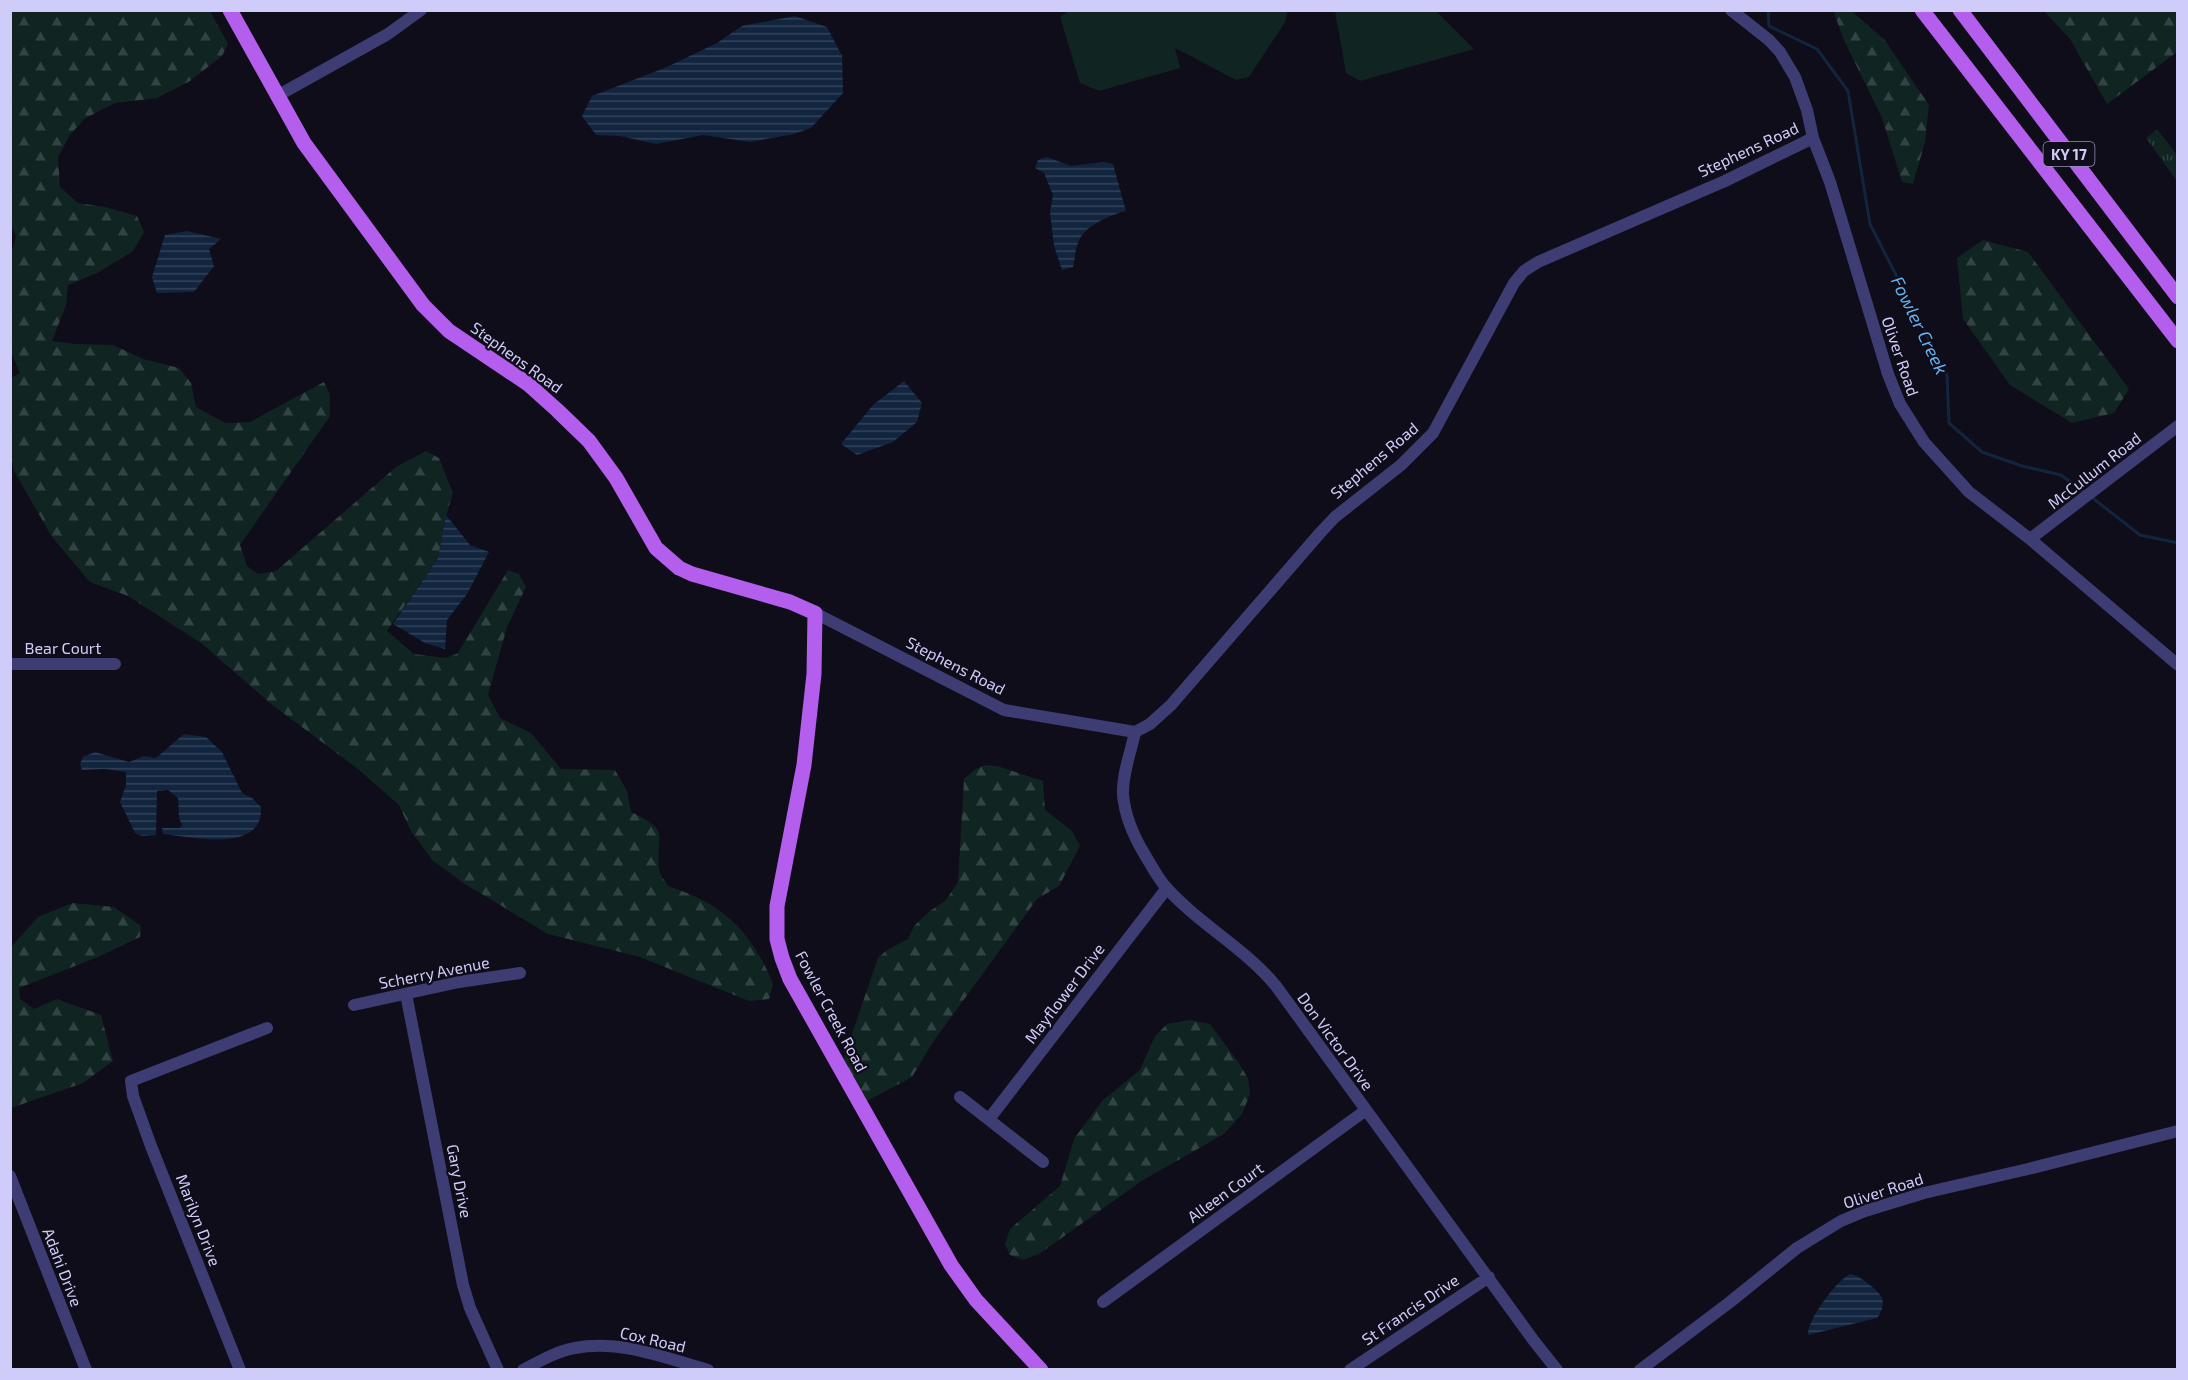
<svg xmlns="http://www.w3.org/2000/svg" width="2188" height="1380" font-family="'Exo 2',sans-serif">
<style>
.green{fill:#102422}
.forest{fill:url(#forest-firs)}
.park{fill:url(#park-tufts)}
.water{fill:url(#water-rules)}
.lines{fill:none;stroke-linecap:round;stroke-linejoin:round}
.stream{stroke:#12253e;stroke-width:3}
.minor{stroke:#3d3d74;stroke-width:12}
.major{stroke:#b45eee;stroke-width:15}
.labels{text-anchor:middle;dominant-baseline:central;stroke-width:4.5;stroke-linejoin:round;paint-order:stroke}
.shield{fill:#0f0d1a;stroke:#9693b6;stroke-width:1.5}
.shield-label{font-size:15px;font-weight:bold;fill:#d0ccf9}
.street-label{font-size:16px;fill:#d0ccf9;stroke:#0f0d1a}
.water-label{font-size:18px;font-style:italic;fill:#65b2ee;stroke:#0f0d1a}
</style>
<defs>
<pattern id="forest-firs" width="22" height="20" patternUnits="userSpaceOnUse" patternTransform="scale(1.5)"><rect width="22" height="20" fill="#102422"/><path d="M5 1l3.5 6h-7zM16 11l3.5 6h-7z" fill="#324343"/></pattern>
<pattern id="park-tufts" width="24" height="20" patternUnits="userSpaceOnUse" patternTransform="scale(1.5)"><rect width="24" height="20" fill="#102422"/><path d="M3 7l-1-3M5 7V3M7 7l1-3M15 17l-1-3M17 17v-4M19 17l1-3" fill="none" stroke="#324343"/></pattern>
<pattern id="water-rules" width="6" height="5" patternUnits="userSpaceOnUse" patternTransform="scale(1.5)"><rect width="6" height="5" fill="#12253e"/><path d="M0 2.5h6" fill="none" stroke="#33435b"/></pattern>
</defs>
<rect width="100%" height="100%" fill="#0f0d1a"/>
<path class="green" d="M 1069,11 L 1288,10 L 1288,11 L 1285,22 L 1249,77 L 1236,80 L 1175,48 L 1180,68 L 1099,91 L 1080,83 L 1060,17 Z
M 1335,11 L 1436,11 L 1474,49 L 1360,81 L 1346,73 Z"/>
<path class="forest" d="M 11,11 L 210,11 L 228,44 L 222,56 L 190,81 L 157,98 L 115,103 L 84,119 L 70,135 L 58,157 L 60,187 L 78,203 L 105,207 L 137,216 L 144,232 L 133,251 L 99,272 L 68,285 L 66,305 L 52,341 L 76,344 L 113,345 L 143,359 L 179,368 L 191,383 L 196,407 L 225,423 L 250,422 L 324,382 L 330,394 L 330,416 L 240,545 L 247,566 L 258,574 L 276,571 L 396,467 L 426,451 L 439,458 L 453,493 L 446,516 L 438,558 L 387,631 L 414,654 L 446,658 L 458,653 L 508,570 L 519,574 L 526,587 L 507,627 L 488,695 L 500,718 L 531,733 L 561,769 L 615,770 L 627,791 L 631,812 C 673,832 655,833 659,869 C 660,875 665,881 668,886 C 723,904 751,930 773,984 L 769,999 L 749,1001 L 640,957 L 548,934 L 465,884 L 433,861 L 411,831 L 399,805 L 358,769 L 270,703 L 201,643 L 128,596 L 90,582 L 52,537 L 14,471 L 10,450 L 11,378 L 20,373 L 11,352 L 10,259 L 16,236 L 11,225 Z
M 1838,11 L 1851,11 L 1884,39 L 1929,105 L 1925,142 L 1913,184 L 1902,182 L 1882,118 L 1844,40 L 1834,13 Z
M 2044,11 L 2177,11 L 2177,52 L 2107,104 L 2070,39 Z
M 1983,240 L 2028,252 L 2129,389 L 2114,413 L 2072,423 L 2010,385 L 1963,319 L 1957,258 Z
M 985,765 L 997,766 L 1043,781 L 1045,810 L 1072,831 L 1080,846 L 1059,886 L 1037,899 L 933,1042 L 912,1077 L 861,1104 L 842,1071 L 845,1054 L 878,958 L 887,950 L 908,939 L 914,926 L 930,911 L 946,900 L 958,882 L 964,779 L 976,769 Z
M 73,903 L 114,907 L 141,926 L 140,937 L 98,957 L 19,988 L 20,999 L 34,1009 L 57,999 L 101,1015 L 113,1061 L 83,1083 L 11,1108 L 11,947 L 38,917 Z
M 1190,1020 L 1210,1024 L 1238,1062 L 1248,1078 L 1250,1094 L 1242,1114 L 1224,1134 L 1143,1180 L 1039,1254 L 1023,1260 L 1010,1255 L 1005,1244 L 1010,1229 L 1060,1186 L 1074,1139 L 1102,1101 L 1140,1070 L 1155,1036 L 1167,1024 Z"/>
<path class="park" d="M 2157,129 L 2177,155 L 2177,181 L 2146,138 Z"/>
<path class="water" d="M 795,16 L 827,27 L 842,56 L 843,93 L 811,128 L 794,134 L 750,142 L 703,135 L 656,144 L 620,136 L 596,135 L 582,116 L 592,96 L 667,67 L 717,43 L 742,26 Z
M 1047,157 L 1071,166 L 1103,162 L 1113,164 L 1126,211 C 1110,215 1083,226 1078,243 C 1075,250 1075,259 1073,267 L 1062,270 L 1054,246 L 1050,212 L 1053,195 L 1044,173 L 1035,168 L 1038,160 Z
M 187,231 L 221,239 L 209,249 L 214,266 L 194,292 L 157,293 L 152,277 L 165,235 Z
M 904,381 L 922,403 L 917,422 L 893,442 L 857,455 L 841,444 L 873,405 Z
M 446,515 L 470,545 L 489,552 L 467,594 L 447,620 L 445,649 L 425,643 L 393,624 L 438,558 Z
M 184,734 L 206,737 L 222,752 L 242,793 L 252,798 L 261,807 C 264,854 191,837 163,834 L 162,828 L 180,828 L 182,825 L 179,818 L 178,798 L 168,790 L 157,791 L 156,835 L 142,836 L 135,833 L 120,802 L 126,785 L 126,772 L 105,769 L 82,770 L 80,764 L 83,757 L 95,752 L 129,762 L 144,756 L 156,758 Z
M 1850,1274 C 1858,1274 1876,1289 1881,1296 C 1885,1303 1882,1312 1877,1318 L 1808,1335 C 1807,1320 1837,1280 1850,1274 Z"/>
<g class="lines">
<path class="stream" d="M 1768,10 L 1769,26 L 1817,49 L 1848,91 L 1870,224 L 1947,375 L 1949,423 L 1982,452 L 2022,466 L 2061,475 L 2084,492
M 2090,496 L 2140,535 L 2178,543"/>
<path class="minor" d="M 1731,10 L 1769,40 L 1780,52 L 1795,77 L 1807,110 L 1813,138 L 1830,182 L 1888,374 L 1900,404 L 1924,442 L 1969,492 L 2030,539 L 2178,665
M 277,96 L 388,34 L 421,10
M 2030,539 L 2178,426
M 815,613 L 1004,710 L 1135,732 L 1150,724 L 1171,705 L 1320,533 L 1335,517 L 1401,465 L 1433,433 L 1514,283 L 1524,271 L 1538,262 L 1725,181 L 1813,138
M 10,664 L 115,664
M 1135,732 C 1131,752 1122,774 1123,795 C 1125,816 1134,837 1145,855 C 1151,865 1157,876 1164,885 C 1198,924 1244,947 1276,986 L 1534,1341 L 1557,1370
M 406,994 L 463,1285 L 470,1308 L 498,1370
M 354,1005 L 459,982 L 520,973
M 960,1097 L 1043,1162
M 989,1119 L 1167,888
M 10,1176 L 86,1370
M 1103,1302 L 1366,1110
M 240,1370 L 151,1146 L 133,1096 L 131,1081 L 267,1028
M 523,1370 C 540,1361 557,1351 575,1348 C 619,1339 666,1358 708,1370
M 1350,1370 L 1489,1277
M 1640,1370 L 1730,1302 L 1797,1248 L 1841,1221 L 1865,1211 L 1924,1193 L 2028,1169 L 2178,1131"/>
<path class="major" d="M 230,10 L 304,143 L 423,305 L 449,331 L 528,384 L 557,410 L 589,441 L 616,478 L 656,548 L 679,568 L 692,574 L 790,602 L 815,613 L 814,674 L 804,765 L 777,906 L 777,939 L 782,958 L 790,979 L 808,1011 L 951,1265 L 976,1300 L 1041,1370
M 1922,10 L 2178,341
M 1960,10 L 2178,297"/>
</g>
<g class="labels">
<rect class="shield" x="2043.5" y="142" width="51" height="24" rx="4.5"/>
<g class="shield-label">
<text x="2069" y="154">KY 17</text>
</g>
<g class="street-label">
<text transform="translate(1748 149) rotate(-25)">Stephens Road</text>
<text transform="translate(1901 356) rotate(71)">Oliver Road</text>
<text transform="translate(517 357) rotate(36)">Stephens Road</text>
<text transform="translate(1374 460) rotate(-40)">Stephens Road</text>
<text transform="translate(2094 470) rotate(-38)">McCullum Road</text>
<text x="63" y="647">Bear Court</text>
<text transform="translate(956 665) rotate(27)">Stephens Road</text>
<text transform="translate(434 972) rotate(-11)">Scherry Avenue</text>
<text transform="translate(1064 993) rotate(-53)">Mayflower Drive</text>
<text transform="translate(832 1011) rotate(62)">Fowler Creek Road</text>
<text transform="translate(1336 1041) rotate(54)">Don Victor Drive</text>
<text transform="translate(460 1181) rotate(79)">Gary Drive</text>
<text transform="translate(1883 1190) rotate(-18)">Oliver Road</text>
<text transform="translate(1225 1192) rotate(-36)">Alleen Court</text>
<text transform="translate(199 1220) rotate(69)">Marilyn Drive</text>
<text transform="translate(63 1267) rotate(69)">Adahi Drive</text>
<text transform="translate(1410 1309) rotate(-34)">St Francis Drive</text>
<text transform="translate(653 1339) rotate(13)">Cox Road</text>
</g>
<g class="water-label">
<text transform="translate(1920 325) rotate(64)">Fowler Creek</text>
</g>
</g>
<rect width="2188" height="1380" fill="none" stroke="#d0ccf9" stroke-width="24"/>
</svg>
